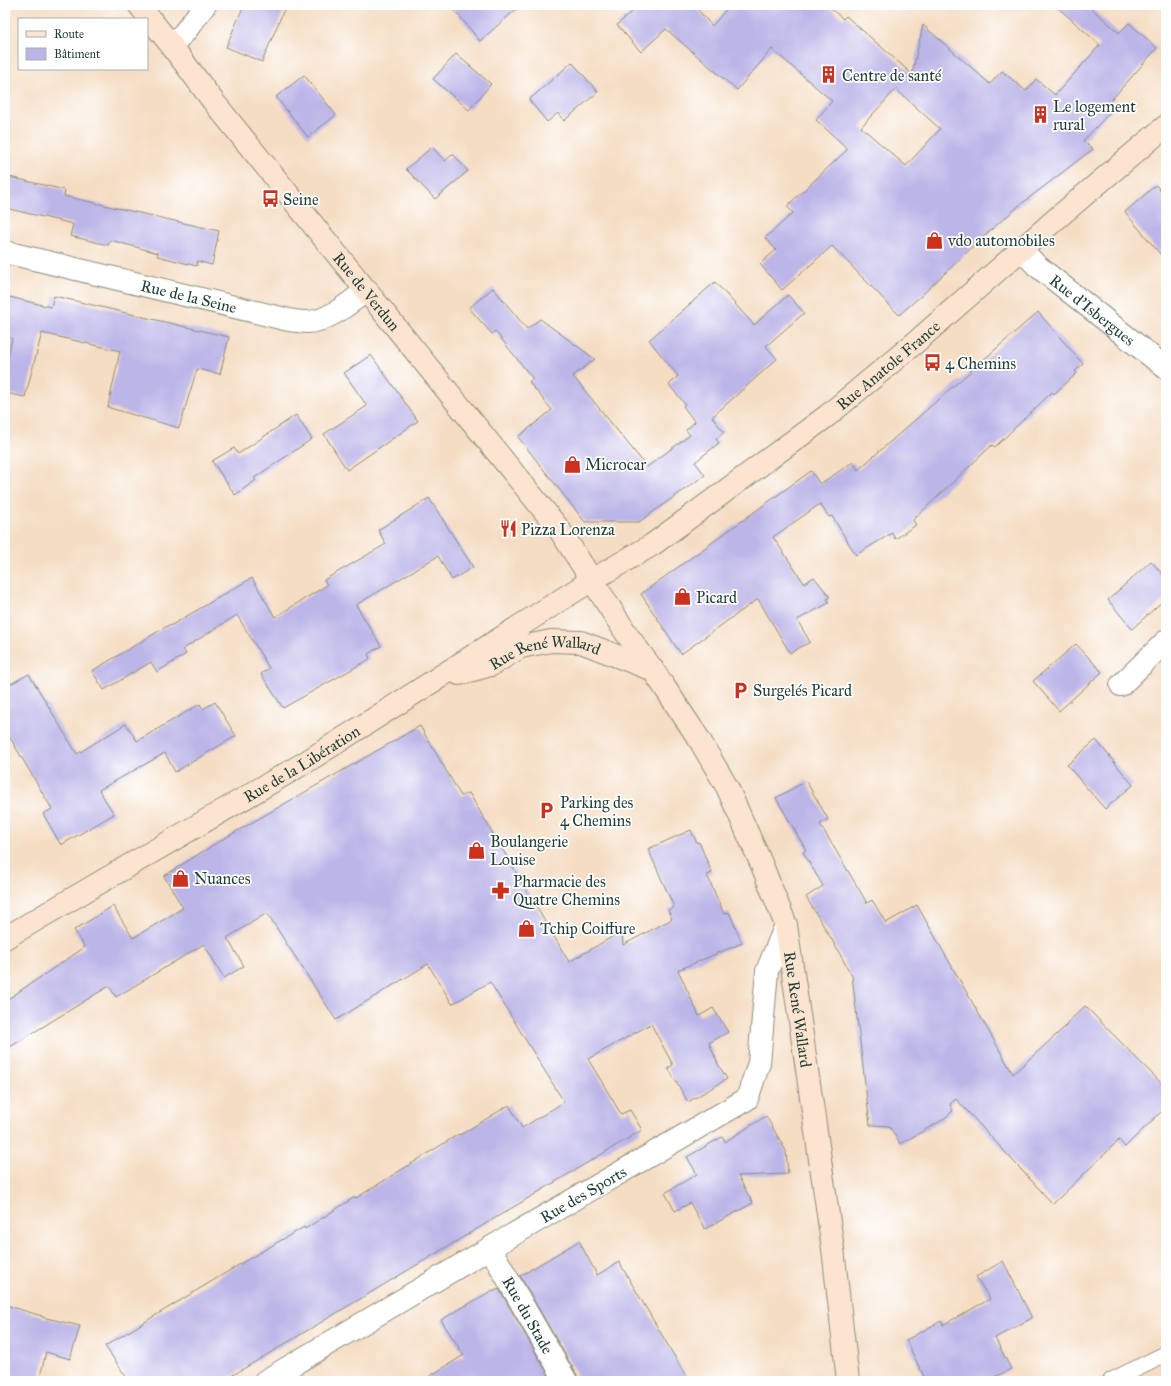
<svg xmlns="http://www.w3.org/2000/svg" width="1171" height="1386" font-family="'IM FELL Great Primer',serif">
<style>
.building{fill:#bcb5e8;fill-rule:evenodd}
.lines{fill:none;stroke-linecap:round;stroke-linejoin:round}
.service-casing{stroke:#8a8d7c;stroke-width:18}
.minor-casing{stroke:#8a8d7c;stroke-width:24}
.secondary-casing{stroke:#8a8d7c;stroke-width:24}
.service{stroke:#fff;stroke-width:16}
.minor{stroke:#fff;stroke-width:22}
.secondary{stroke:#fde4d1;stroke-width:22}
.labels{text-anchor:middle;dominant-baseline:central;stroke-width:3.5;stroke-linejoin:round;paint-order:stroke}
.poi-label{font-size:16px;fill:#1f3d34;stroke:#fff;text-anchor:start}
.street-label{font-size:16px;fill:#1f3d34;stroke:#fff}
</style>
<rect width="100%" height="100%" fill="#fff"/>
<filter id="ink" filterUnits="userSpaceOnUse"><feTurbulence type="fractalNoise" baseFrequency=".025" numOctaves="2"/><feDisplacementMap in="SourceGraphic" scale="8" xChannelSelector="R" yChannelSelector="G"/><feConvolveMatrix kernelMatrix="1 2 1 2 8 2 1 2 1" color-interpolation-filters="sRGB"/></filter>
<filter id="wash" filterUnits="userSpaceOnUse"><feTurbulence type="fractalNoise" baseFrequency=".012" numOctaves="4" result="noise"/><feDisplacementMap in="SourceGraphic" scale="16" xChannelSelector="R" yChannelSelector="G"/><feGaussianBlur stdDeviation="0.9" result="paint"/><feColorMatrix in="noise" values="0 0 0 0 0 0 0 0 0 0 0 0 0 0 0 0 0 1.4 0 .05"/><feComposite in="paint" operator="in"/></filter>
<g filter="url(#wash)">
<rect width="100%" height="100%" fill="#f5ddc3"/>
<g id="blocks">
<path class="building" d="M 244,5 L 286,5 L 262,62 L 226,47 Z
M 450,5 L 521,5 L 480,41 Z
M 638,5 L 694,5 L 712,26 L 730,5 L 827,5 L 843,19 L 846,16 L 912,74 L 923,25 L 990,84 L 1002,71 L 1026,91 L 1036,79 L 1055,95 L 1100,45 L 1055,5 L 1088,5 L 1119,33 L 1129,23 L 1157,48 L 1106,106 L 1111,111 L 1083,141 L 1093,149 L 1021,204 L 985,235 L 922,295 L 899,315 L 832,246 L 782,290 L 760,264 L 776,250 L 765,238 L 793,213 L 787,206 L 848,149 L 816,120 L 832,101 L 772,49 L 737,90 L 666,29 L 641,52 L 617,25 L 638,6 ZM 896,89 L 940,129 L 906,166 L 861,127 Z
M 456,54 L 491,84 L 469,110 L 433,79 Z
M 572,62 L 598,92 L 564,121 L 558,113 L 547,122 L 529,100 Z
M 304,75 L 336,115 L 308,137 L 276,97 Z
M 432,147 L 445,161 L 453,154 L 468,171 L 435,199 L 406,169 Z
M 5,176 L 65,190 L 64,196 L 219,231 L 212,265 L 197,261 L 197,266 L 157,256 L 158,253 L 110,240 L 108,245 L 70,236 L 73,224 L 5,208 Z
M 1156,185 L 1166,198 L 1166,261 L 1125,212 Z
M 715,282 L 754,325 L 788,295 L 804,313 L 766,346 L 777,359 L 712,417 L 724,432 L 716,439 L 719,443 L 695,462 L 705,475 L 639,522 L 585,522 L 518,437 L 552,410 L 529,382 L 533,379 L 495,331 L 492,334 L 469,308 L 493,288 L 527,329 L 540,319 L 595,359 L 573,376 L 647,467 L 690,435 L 686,430 L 695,422 L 683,406 L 685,404 L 669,385 L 678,376 L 649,340 Z
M 5,296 L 51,307 L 54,296 L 229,337 L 220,374 L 197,369 L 179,428 L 110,408 L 110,407 L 108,407 L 120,351 L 42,333 L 25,397 L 5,393 L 5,371 L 12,338 L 5,336 Z
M 1038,312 L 1083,364 L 1075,371 L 1077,373 L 1054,394 L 1052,392 L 995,447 L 992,445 L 913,520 L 916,525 L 895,539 L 892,533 L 856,555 L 832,516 L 829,517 L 820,504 L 773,537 L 804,583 L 814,577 L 830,597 L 827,599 L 829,603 L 797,620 L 810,642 L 790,653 L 758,599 L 681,654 L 641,594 L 811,471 L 820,484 L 853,462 L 858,470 Z
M 371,355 L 418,421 L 347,470 L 324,434 L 367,406 L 344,373 Z
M 296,415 L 312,439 L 254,478 L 256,480 L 235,495 L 212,461 L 234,448 L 238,454 Z
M 429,498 L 473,567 L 452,580 L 438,556 L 356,605 L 381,646 L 368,654 L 370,659 L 283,708 L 261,674 L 269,668 L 237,615 L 183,649 L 186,654 L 157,672 L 151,662 L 104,690 L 92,671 L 169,625 L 170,626 L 252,578 L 275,617 L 327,585 L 324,580 L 386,544 L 378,530 Z
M 1151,561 L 1166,578 L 1166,598 L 1132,629 L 1108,600 Z
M 1076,644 L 1102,672 L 1059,711 L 1033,681 Z
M 29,674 L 77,754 L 126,724 L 137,741 L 200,704 L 203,709 L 215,702 L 236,736 L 175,772 L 165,753 L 99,790 L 114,814 L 61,845 L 43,814 L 52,809 L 5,729 L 5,687 Z
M 420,726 L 461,796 L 469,793 L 569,962 L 622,931 L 623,945 L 672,919 L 668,910 L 674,907 L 648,849 L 691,830 L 697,843 L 699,842 L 712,873 L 707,875 L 724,914 L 729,912 L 742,943 L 678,970 L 699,1016 L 713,1008 L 728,1032 L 709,1043 L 718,1064 L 727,1079 L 688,1102 L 668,1068 L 673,1065 L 651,1024 L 588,1059 L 621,1114 L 630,1110 L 642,1130 L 223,1381 L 129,1381 L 105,1346 L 247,1260 L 304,1227 L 305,1229 L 355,1197 L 356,1198 L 459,1134 L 460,1135 L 509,1105 L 522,1128 L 564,1102 L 490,982 L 452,1004 L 428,964 L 336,1020 L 267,913 L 227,938 L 244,966 L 224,978 L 204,944 L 116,997 L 109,986 L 5,1050 L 5,1001 L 85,947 L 74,930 L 113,906 L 133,938 L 183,908 L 164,876 L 213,845 Z
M 1096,740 L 1133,785 L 1105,809 L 1067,765 Z
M 806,781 L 828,819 L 820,824 L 867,903 L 872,900 L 886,923 L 917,905 L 1013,1074 L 1067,1025 L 1066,1024 L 1085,1006 L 1166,1088 L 1166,1107 L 1125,1147 L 1119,1140 L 1053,1204 L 956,1099 L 950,1104 L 953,1111 L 941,1121 L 900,1144 L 889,1126 L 870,1125 L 852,976 L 832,940 L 806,897 L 823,886 L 803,852 L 806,850 L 776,798 Z
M 766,1116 L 786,1151 L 788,1174 L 738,1176 L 753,1203 L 705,1229 L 690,1203 L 675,1211 L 665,1193 L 697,1174 L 687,1157 L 722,1137 L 725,1142 Z
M 579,1241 L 597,1275 L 619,1262 L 689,1381 L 578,1381 L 577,1375 L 520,1276 Z
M 1003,1261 L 1032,1318 L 995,1338 L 1011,1369 L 987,1381 L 926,1381 L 906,1340 L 941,1321 L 943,1325 L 990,1299 L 976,1277 Z
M 499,1289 L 552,1381 L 422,1381 L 464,1355 L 441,1320 L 491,1291 L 492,1292 Z
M 5,1305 L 42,1316 L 42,1317 L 80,1326 L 70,1359 L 46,1352 L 39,1381 L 5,1381 Z"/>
</g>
</g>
<g filter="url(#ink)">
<use href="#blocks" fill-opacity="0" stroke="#8a8d7c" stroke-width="1"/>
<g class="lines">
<defs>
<path id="service" d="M 1111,1381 L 1166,1354"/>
<g id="minor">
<path d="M 171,45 L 184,33 L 205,5"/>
<path id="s1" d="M 1021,249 L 1036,265 L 1166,368"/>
<path id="s2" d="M 5,252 L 289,320 C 295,321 302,322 308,322 C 330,321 350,302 367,290"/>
<path d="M 1121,685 L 1166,641"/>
<path id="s3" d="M 490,1248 L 566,1381"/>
<path id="s4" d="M 265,1381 L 490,1248 L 747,1099 L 759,1063 L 767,971 L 786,925"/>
</g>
<g id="secondary">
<path id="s5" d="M 139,5 L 171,45 L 213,101 L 559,529 L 628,636 L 653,670 L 699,739 L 727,787 L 761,863 L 786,925 L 833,1249 L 848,1381"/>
<path id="s6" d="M 459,674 L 491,665 L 521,647 L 551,641 L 581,642 L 653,670"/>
<path id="s7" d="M 5,938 L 306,762 L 592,580 L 652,545 L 827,416 L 916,342 L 1056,219 L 1166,126"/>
</g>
</defs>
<use href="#service" class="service-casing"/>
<use href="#minor" class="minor-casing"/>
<use href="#secondary" class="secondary-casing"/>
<use href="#service" class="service"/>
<use href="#minor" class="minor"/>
<use href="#secondary" class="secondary"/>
</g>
</g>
<defs>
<symbol id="building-bare" viewBox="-9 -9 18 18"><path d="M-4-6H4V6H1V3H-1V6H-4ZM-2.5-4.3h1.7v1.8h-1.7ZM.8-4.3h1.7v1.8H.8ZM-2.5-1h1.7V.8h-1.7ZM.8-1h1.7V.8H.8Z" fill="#c8321e" stroke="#fff" stroke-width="2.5" paint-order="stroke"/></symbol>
<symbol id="bus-bare" viewBox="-9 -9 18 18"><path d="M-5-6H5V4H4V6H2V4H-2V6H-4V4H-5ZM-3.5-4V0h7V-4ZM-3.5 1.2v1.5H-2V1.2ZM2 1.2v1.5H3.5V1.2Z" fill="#c8321e" stroke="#fff" stroke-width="2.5" paint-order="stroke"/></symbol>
<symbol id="shop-bare" viewBox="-9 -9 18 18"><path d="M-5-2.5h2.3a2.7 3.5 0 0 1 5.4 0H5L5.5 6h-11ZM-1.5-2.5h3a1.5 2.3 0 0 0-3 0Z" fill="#c8321e" stroke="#fff" stroke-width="2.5" paint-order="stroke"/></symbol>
<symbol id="restaurant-bare" viewBox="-9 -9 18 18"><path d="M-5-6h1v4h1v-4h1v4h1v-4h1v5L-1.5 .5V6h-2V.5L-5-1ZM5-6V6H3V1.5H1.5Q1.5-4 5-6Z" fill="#c8321e" stroke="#fff" stroke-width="2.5" paint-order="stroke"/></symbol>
<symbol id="parking-bare" viewBox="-9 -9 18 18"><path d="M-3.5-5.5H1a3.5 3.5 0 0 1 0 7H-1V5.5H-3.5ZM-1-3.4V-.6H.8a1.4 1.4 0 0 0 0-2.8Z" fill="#c8321e" stroke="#fff" stroke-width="2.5" paint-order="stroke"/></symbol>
<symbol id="pharmacy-bare" viewBox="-9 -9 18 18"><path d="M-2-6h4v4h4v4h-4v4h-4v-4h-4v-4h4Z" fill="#c8321e" stroke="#fff" stroke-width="2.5" paint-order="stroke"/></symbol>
</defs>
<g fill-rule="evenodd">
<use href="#building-bare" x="816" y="62" width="25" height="25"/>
<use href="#building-bare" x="1028" y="102" width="25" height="25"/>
<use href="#bus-bare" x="258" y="186" width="25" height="25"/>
<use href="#shop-bare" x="922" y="228" width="25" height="25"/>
<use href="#bus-bare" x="920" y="350" width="25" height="25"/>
<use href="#shop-bare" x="560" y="452" width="25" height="25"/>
<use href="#restaurant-bare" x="496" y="516" width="25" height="25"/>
<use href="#shop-bare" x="670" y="584" width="25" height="25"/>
<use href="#parking-bare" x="728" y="678" width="25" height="25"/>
<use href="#parking-bare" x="534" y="798" width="25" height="25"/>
<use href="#shop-bare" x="464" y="838" width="25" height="25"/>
<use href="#shop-bare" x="168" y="866" width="25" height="25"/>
<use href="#pharmacy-bare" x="488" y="878" width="25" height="25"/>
<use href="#shop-bare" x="514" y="916" width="25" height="25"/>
</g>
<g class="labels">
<g class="poi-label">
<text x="842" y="75">Centre de santé</text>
<text x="1053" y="106">Le logement<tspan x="1053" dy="18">rural</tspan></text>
<text x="283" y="199">Seine</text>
<text x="948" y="240">vdo automobiles</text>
<text x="945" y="363">4 Chemins</text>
<text x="585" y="464">Microcar</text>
<text x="521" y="529">Pizza Lorenza</text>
<text x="696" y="597">Picard</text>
<text x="753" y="690">Surgelés Picard</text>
<text x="560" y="802">Parking des<tspan x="560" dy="18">4 Chemins</tspan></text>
<text x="490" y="841">Boulangerie<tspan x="490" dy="18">Louise</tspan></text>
<text x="194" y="878">Nuances</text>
<text x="513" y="881">Pharmacie des<tspan x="513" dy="18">Quatre Chemins</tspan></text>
<text x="540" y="928">Tchip Coiffure</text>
</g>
<g class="street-label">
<text stroke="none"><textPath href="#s5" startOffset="366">Rue de Verdun</textPath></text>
<text stroke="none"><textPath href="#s2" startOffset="189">Rue de la Seine</textPath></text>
<text stroke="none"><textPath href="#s1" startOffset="94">Rue d'Isbergues</textPath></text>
<text stroke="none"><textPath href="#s7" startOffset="1054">Rue Anatole France</textPath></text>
<text stroke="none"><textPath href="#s6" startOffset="91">Rue René Wallard</textPath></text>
<text stroke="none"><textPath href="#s7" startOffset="344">Rue de la Libération</textPath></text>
<text stroke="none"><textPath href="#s5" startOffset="1215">Rue René Wallard</textPath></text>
<text stroke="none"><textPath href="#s4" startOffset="369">Rue des Sports</textPath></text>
<text stroke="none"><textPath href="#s3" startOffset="77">Rue du Stade</textPath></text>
</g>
</g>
<rect width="1171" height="1386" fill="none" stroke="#fff" stroke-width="20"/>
<rect x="18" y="18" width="130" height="52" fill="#ffffff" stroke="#a5b1ae"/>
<rect x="26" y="31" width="20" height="6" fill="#fde4d1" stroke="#a5b1ae"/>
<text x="54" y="38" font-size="12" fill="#1f3d34">Route</text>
<rect x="26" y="48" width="20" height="12" fill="#bcb5e8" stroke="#a5b1ae"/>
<text x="54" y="58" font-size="12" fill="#1f3d34">Bâtiment</text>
</svg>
